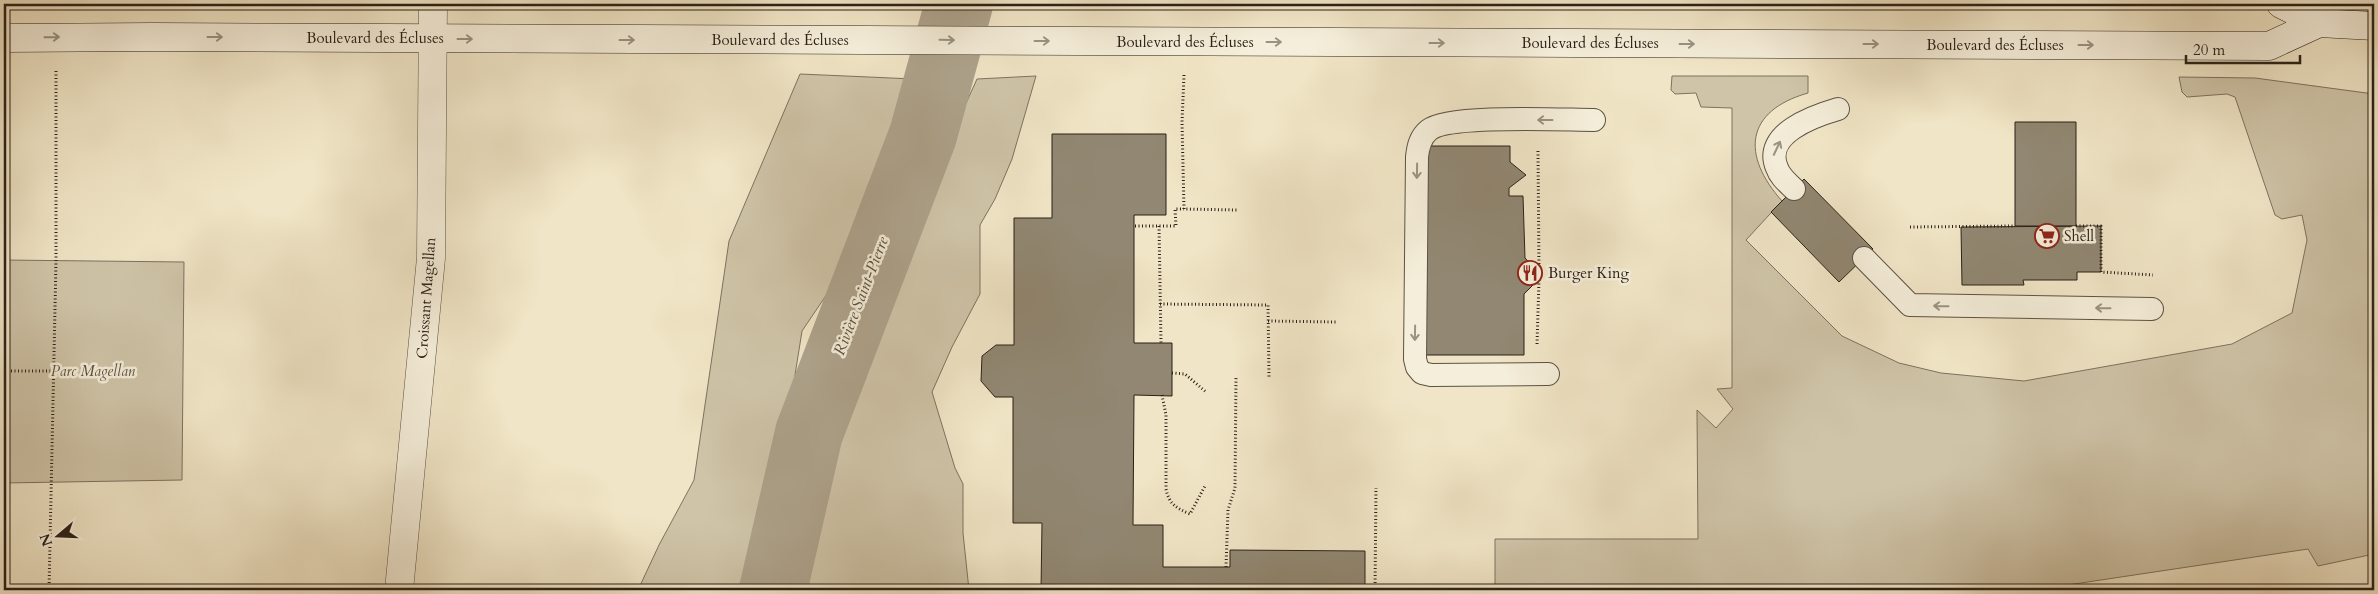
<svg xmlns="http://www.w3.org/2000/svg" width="2378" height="594" font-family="Cardo,serif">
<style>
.green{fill:#cfc4a8;stroke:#7d7260}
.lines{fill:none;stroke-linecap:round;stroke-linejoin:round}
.river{stroke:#ada28b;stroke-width:68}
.building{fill:#918772;stroke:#2b2118}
.lane-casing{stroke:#5c5244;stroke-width:24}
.street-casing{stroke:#5c5244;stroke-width:29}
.secondary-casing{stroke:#2b2118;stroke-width:29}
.path{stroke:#2b2118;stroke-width:3;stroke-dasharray:1 2.5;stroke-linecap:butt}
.lane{stroke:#f5eeda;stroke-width:22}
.street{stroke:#f5eeda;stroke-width:28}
.secondary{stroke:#f5eeda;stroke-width:28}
.oneway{stroke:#9a9283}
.labels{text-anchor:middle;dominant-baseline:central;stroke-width:5;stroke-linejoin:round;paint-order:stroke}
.street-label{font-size:15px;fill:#2b2118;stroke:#f5eeda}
.poi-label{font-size:15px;fill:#2b2118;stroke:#f5eeda;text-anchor:start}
.park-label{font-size:15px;font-style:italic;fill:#5c5243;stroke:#f5eeda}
.water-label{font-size:16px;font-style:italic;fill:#584e40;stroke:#f5eeda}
</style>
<rect width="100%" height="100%" fill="#f0e5c6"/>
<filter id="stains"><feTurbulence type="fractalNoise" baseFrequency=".004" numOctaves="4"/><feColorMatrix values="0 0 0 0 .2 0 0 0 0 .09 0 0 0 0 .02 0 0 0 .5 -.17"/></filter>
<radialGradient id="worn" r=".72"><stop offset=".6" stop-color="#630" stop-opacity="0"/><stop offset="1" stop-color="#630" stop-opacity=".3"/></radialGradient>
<path class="green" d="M 800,74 L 914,79 L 883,198 L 854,254 L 802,331 L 770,533 L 750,590 L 638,590 L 659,545 L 694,480 L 729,241 Z
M 1036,76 L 1012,159 L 995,199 L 980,225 L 980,294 L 952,347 L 932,392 L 955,468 L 963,484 L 963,533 L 969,590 L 793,590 L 799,566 L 813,477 L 858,371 L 900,260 L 948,143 L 977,79 Z
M 1672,76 L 1808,76 L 1808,93 C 1745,111 1741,155 1782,201 L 1746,240 L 1842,336 L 1899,363 L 1941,373 L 2024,381 L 2232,344 L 2292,313 L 2307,240 L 2302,215 L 2282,219 L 2275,215 L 2235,97 L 2227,94 L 2187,97 L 2182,92 L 2179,77 L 2255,78 L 2374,94 L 2374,554 L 2318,566 L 2308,549 L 2034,590 L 1488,590 L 1495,584 L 1495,539 L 1698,539 L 1697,410 L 1716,428 L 1733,409 L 1717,389 L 1732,388 L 1732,108 L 1701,107 L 1696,93 L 1675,94 L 1671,90 Z
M 4,260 L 184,262 L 182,480 L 4,483 Z"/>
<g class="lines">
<path class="river" d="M 773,590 L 809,433 L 923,135 L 959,4"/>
</g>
<path class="building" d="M 2015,122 L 2076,122 L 2076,226 L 2015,226 Z
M 1052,134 L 1166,134 L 1166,215 L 1134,215 L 1134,343 L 1172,343 L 1172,396 L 1134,395 L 1133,525 L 1163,525 L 1163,567 L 1230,567 L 1230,550 L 1365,551 L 1365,590 L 1041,590 L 1042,523 L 1013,523 L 1013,397 L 995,397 L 981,381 L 982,356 L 996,345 L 1014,345 L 1014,218 L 1052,218 Z
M 1426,146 L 1510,146 L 1510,162 L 1526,175 L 1509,188 L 1509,196 L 1523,196 L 1525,258 L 1542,276 L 1524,294 L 1524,355 L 1426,355 Z
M 1804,179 L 1873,249 L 1839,282 L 1771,212 Z
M 2101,226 L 2101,272 L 2077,272 L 2077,280 L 2023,280 L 2024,285 L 1962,285 L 1961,227 Z"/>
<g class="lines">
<defs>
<path id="lane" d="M 1794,189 C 1788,183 1780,177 1777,168 C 1762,134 1814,116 1838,109
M 1864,258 L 1910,305 L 2152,309
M 1548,374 L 1431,375 L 1422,373 L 1417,367 L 1415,359 L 1417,157 C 1418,147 1420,137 1429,130 C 1449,114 1563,120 1594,120"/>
<path id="street" d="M 399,590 L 431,258 L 433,4"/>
<path id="secondary" d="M 2281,4 L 2319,23 L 2374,26
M 4,38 L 153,37 L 2269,46 L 2319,23"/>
</defs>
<use href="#lane" class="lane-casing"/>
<use href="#street" class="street-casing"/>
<use href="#secondary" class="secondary-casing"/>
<path class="path" d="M 1184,75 L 1182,122 L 1184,209 L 1238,210
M 1538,151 L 1539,272
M 1135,226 L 1176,226 L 1175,209 L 1184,209
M 1159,226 L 1161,343
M 2076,226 L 2101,226 L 2101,272 L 2153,275
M 1910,227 L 2015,226
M 1160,304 L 1268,305 L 1269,377
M 1268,321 L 1336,322
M 1537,344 L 1539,280
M 4,371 L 53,371
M 1172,373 L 1185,374 L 1206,392
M 1162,395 L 1166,415 L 1166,489 C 1169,504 1176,508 1190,514 L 1205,486
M 1226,567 L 1228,510 L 1235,488 L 1236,377
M 49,590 L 56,261 L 56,71
M 1375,590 L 1376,488"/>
<use href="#lane" class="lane"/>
<use href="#street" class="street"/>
<use href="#secondary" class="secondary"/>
</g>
<defs><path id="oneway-shaft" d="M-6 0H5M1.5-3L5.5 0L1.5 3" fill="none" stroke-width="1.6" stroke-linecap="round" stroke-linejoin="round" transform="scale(1.25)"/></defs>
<g class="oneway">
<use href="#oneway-shaft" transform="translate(52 37) rotate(-1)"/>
<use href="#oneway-shaft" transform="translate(215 37)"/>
<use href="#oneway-shaft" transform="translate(465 39)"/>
<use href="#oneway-shaft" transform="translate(627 40)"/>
<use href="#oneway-shaft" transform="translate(947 40) rotate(1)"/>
<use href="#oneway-shaft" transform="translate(1042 41)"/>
<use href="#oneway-shaft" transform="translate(1274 42)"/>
<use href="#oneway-shaft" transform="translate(1437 43)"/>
<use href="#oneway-shaft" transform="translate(1687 44)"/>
<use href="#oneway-shaft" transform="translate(1871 44)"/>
<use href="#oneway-shaft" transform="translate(2086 45)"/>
<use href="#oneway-shaft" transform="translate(1545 120) rotate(180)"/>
<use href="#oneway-shaft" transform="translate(1777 148) rotate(-65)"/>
<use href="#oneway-shaft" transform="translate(1417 171) rotate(91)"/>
<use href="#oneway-shaft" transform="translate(1941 306) rotate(-179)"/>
<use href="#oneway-shaft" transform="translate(2103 308) rotate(-179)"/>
<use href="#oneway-shaft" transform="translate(1415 333) rotate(91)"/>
</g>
<defs>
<symbol id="supermarket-ring" viewBox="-11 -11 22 22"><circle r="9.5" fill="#f5eeda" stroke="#8f2418" stroke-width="1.5"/><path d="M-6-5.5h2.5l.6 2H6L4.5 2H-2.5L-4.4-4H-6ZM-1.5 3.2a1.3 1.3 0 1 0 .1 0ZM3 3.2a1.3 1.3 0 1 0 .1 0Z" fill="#8f2418"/></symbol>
<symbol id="restaurant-ring" viewBox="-11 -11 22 22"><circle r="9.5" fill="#f5eeda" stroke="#8f2418" stroke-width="1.5"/><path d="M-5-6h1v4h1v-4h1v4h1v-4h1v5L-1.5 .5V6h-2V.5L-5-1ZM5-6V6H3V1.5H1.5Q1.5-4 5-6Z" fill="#8f2418"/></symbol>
</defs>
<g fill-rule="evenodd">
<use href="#supermarket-ring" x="2033" y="222" width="28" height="28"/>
<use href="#restaurant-ring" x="1516" y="259" width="28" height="28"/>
</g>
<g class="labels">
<g class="street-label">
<text x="375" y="38">Boulevard des Écluses</text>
<text x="780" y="40">Boulevard des Écluses</text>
<text x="1185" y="42">Boulevard des Écluses</text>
<text x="1590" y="43">Boulevard des Écluses</text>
<text x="1995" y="45">Boulevard des Écluses</text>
<text transform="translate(426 298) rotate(-86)">Croissant Magellan</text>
</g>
<g class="poi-label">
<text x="2064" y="236">Shell</text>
<text x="1548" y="273">Burger King</text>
</g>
<g class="park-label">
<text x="93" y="371">Parc Magellan</text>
</g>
<g class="water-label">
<text transform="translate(861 296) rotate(-69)">Rivière Saint-Pierre</text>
</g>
</g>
<rect width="2378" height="594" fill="none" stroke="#f0e5c6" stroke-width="20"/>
<rect x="5" y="5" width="2368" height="584" fill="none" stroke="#2b2118" stroke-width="2.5"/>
<rect x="10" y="10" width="2358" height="574" fill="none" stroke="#2b2118"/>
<g transform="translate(58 536) rotate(251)" stroke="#f5eeda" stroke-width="4" paint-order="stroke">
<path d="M0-4L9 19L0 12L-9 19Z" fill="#2b2118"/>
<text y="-8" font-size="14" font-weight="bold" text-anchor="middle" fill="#2b2118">N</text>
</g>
<path d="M2186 55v8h114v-8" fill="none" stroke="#2b2118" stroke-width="2.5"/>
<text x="2193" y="55" font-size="15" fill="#2b2118" stroke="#f5eeda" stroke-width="4" paint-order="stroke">20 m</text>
<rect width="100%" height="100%" filter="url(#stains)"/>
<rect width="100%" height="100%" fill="url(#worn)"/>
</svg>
